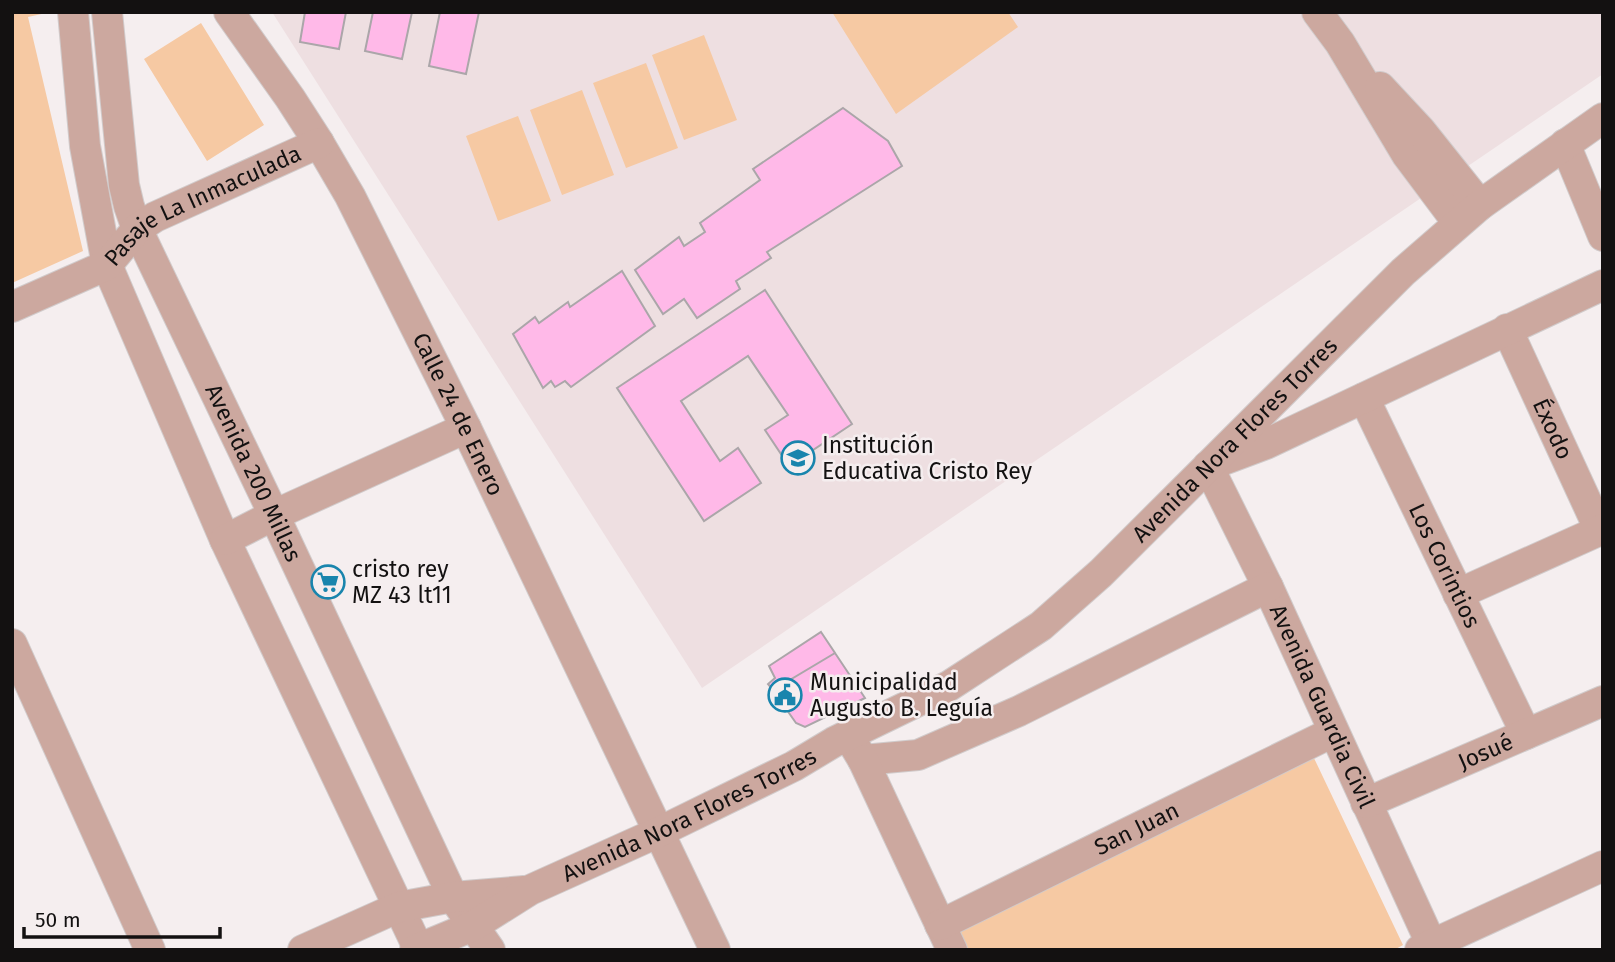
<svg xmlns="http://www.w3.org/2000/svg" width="1615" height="962" font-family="'Fira Sans',sans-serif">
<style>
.built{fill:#eedfe1}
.green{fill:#f6c9a3}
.building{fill:#ffb9e8;stroke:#aba6a9;stroke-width:2}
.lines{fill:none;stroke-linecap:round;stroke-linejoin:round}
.minor-casing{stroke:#d1cbcb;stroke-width:32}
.minor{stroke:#cca89f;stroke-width:30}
.labels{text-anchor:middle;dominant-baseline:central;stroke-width:5;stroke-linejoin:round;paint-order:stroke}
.street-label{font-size:23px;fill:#131111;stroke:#f5eeef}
.poi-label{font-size:23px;fill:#131111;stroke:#f5eeef;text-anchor:start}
</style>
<rect width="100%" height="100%" fill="#f5eeef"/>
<path class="built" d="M 272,12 L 1603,12 L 1603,74 L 702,688 Z"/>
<path class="green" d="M 12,12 L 46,13 L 28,17 L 83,251 L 12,283 Z
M 832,12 L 1008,12 L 1018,27 L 896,114 Z
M 201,23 L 264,125 L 207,161 L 144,59 Z
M 704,35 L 737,120 L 684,140 L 652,55 Z
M 646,63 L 678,148 L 626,168 L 593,83 Z
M 582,90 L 614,175 L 562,195 L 530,110 Z
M 518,116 L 551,201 L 498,221 L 466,136 Z
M 1313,756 L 1403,945 L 1394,950 L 966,950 L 957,929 Z"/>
<path class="building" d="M 305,12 L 346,12 L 339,49 L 300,42 Z
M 373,12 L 412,12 L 402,59 L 365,51 Z
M 440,12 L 479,12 L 466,74 L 429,66 Z
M 843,108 L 888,141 L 902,166 L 767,252 L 771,258 L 736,281 L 740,289 L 697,318 L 684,299 L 663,314 L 635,270 L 679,237 L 684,246 L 705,232 L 700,223 L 760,180 L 753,169 Z
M 622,271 L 655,326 L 571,387 L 565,381 L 555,387 L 551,381 L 543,388 L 513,334 L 535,317 L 539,323 L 568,302 L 570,307 Z
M 765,290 L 852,424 L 789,466 L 765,430 L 788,415 L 748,356 L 681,401 L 720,461 L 738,448 L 761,483 L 704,521 L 617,388 Z
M 821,632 L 835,653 L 773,690 L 768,684 L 775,678 L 769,666 Z
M 835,653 L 865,698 L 805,727 L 796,723 L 773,690 Z"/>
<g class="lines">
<defs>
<g id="minor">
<path d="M 73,12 L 85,146 L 107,265 L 225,540 L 419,950"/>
<path id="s1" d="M 107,12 L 124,185 L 129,206 L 137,229 L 274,515 L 453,897 L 490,950"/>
<path id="s2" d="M 229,12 L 290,98 L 319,143 L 350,196 L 466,428 L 715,950"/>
<path d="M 1317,12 L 1340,43 L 1407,155 L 1458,223"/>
<path d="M 1380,87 L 1421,131 L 1480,205"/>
<path d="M 1565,144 L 1603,236"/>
<path id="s3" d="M 12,307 L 107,265 L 137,229 L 155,217 L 319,143"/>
<path id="s4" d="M 1507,329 L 1600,531"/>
<path id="s5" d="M 1364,398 L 1526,734"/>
<path d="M 1218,462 L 1266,444 L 1603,285"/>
<path id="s6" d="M 1208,466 L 1268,587 L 1434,950"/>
<path d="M 225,540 L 274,515 L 466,428"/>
<path d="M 1458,594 L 1603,529"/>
<path d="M 12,644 L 150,950"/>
<path d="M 848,735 L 863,760 L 918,755 L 1019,711 L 1268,587"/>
<path d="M 863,760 L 952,950"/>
<path id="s7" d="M 1366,803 L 1603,701"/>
<path id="s8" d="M 940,925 L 1333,732"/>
<path d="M 303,950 L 399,907 L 453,897 L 524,891"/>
<path id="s9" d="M 415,950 L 473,926 L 530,890 L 659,832 L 794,766 L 834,742 L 949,686 L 1041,626 L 1101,573 L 1403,272 L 1480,205 L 1603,118"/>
<path d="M 1420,950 L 1603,866"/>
</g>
</defs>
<use href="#minor" class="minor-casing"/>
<use href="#minor" class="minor"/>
</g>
<defs>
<symbol id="school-ring" viewBox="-11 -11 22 22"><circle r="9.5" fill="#f5eeef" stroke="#1985ad" stroke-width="1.5"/><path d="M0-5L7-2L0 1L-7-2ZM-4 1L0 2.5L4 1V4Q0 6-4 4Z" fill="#1985ad"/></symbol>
<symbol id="supermarket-ring" viewBox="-11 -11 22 22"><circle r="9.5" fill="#f5eeef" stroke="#1985ad" stroke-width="1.5"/><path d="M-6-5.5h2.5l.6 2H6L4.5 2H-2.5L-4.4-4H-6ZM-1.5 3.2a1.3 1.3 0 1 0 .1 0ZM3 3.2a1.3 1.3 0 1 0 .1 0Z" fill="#1985ad"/></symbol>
<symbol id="civic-ring" viewBox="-11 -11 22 22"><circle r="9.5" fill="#f5eeef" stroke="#1985ad" stroke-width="1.5"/><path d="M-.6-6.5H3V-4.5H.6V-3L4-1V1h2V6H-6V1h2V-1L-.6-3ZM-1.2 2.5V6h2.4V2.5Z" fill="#1985ad"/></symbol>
</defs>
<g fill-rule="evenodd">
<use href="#school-ring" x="779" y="439" width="38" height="38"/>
<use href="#supermarket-ring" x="309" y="563" width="38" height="38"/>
<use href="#civic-ring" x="766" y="676" width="38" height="38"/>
</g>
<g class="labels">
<g class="street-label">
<text stroke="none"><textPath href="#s3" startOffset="219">Pasaje La Inmaculada</textPath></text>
<text stroke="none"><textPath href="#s2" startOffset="464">Calle 24 de Enero</textPath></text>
<text stroke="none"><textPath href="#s4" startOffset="110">Éxodo</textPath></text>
<text stroke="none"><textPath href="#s9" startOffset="975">Avenida Nora Flores Torres</textPath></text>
<text stroke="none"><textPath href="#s1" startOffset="490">Avenida 200 Millas</textPath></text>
<text stroke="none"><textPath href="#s5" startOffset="186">Los Corintios</textPath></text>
<text stroke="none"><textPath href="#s6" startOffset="266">Avenida Guardia Civil</textPath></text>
<text stroke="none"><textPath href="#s7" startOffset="130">Josué</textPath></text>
<text stroke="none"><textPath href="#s9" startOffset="306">Avenida Nora Flores Torres</textPath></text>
<text stroke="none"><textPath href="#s8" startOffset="219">San Juan</textPath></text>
</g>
<g class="poi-label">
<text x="822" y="445">Institución<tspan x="822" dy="26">Educativa Cristo Rey</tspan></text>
<text x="352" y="569">cristo rey<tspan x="352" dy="26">MZ 43 lt11</tspan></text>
<text x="810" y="682">Municipalidad<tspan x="810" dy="26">Augusto B. Leguía</tspan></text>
</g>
</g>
<rect width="1615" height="962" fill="none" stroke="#131111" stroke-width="28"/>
<path d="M24 927v10h196v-10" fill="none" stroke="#131111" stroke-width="3.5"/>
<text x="35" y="927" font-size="21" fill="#131111" stroke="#f5eeef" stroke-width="5" paint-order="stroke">50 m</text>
</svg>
